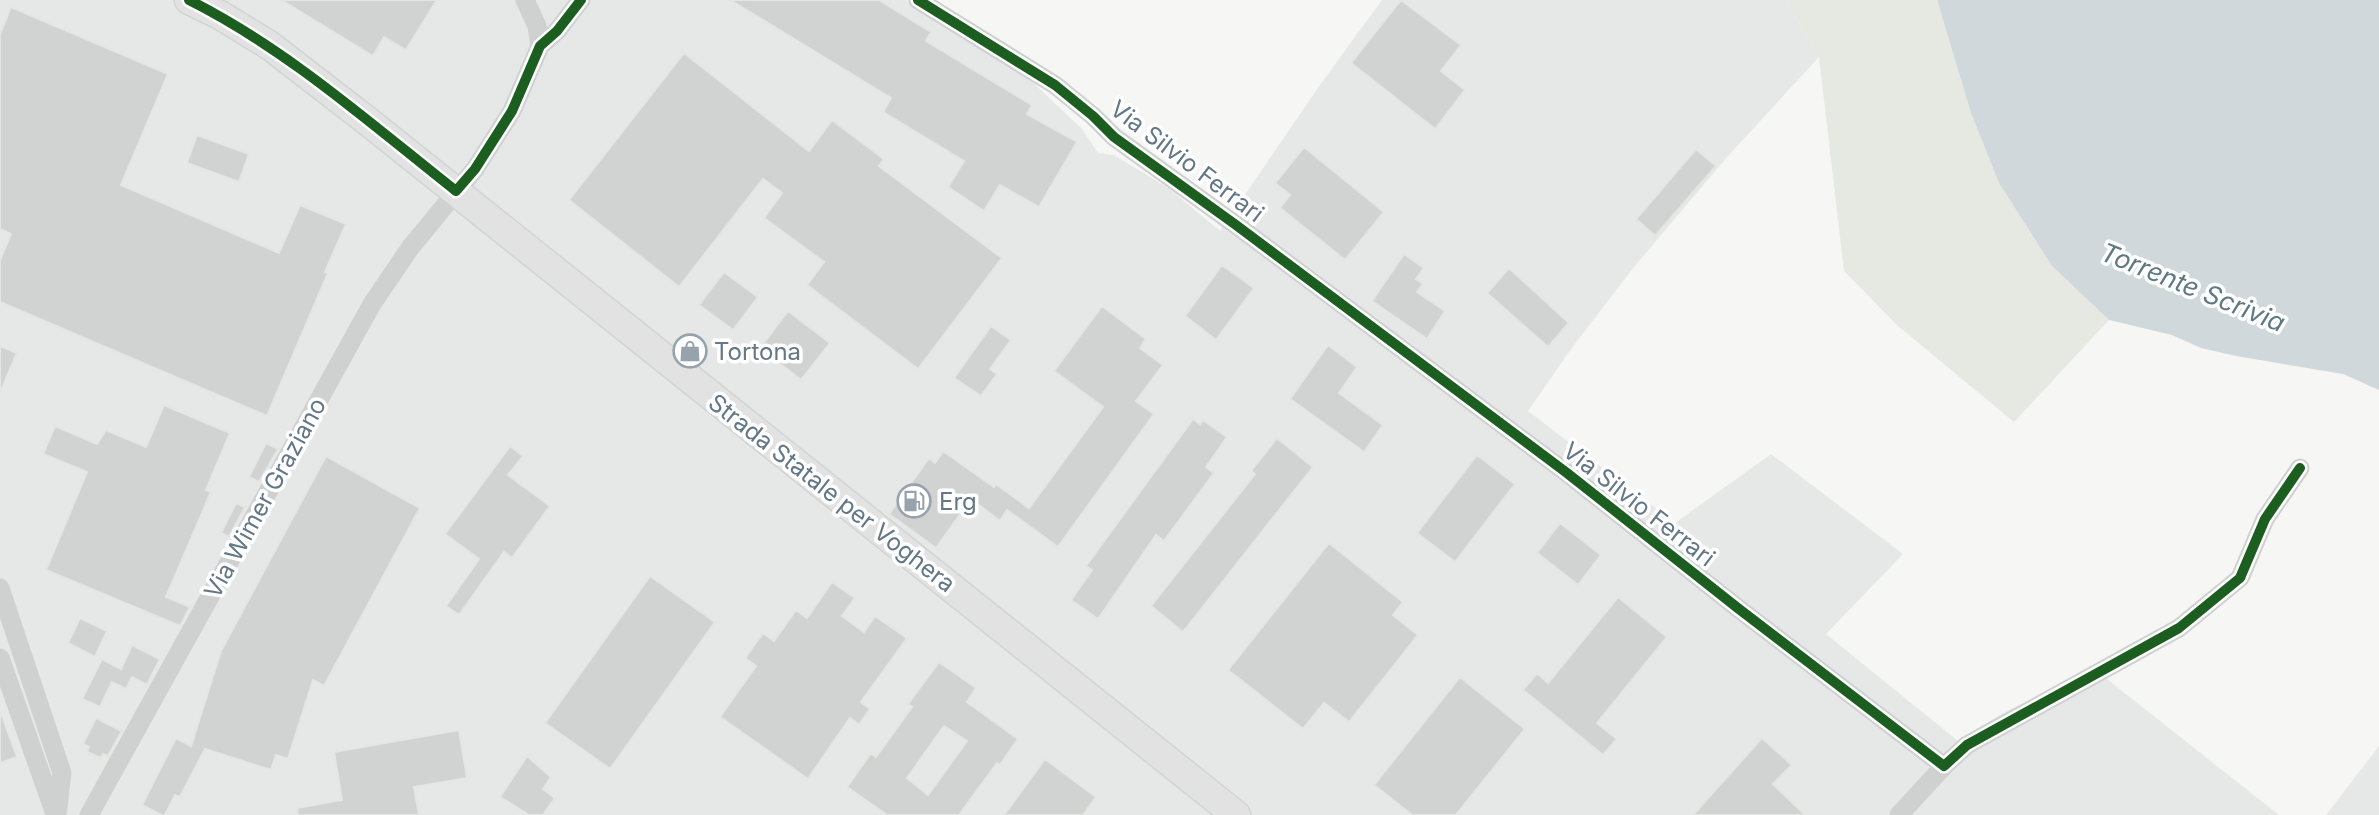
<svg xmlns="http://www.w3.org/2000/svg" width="2379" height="815" font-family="Inter,sans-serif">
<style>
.built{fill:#e6e8e7}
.green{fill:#e6e9e2}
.water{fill:#d0d8db}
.building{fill:#d1d2d2;stroke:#e5e5e4;stroke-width:2;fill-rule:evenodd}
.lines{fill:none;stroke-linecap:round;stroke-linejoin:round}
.secondary-casing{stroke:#d2d4d4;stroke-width:31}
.street{stroke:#cfd1d1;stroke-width:19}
.secondary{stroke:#e2e2e3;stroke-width:28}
.cycleway-casing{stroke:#fff;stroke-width:15}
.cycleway{stroke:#1b5e20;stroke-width:10}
.labels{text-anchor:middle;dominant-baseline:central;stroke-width:7;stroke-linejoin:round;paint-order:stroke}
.street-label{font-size:24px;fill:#637787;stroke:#fff}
.poi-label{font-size:24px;fill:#637787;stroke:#fff;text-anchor:start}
.water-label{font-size:26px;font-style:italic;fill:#5f7983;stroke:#fff}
</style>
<rect width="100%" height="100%" fill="#f6f6f4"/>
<path class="built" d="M 0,0 L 906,0 L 1025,75 L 1082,129 L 1098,153 L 1114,155 L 1155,180 L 1172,191 L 1220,231 L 1322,82 L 1382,0 L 1785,0 L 1819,57 L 1728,156 L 1634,267 L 1571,349 L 1528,411 L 1675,523 L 1771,454 L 1903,554 L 1826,634 L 1958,741 L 1998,716 L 2093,668 L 2279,815 L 0,815 Z
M 2379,746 L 2379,815 L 2326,815 Z"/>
<path class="green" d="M 1785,0 L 1937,0 L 1971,113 L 1999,183 L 2052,266 L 2109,320 L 2014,422 L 1898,326 L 1844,271 L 1819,57 Z"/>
<path class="water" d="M 1937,0 L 2379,0 L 2379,390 L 2343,374 L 2236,356 L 2201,348 L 2172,335 L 2109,320 L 2052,266 L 1999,183 L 1971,113 Z"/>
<path class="building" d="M 281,0 L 437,0 L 406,50 L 384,37 L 373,56 Z
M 730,0 L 879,0 L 931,32 L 926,41 L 1032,105 L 1027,114 L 1077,142 L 1039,207 L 1000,185 L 984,211 L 948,187 L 964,161 L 883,112 L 891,98 Z
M 1401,0 L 1461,45 L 1441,71 L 1465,90 L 1435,129 L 1351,63 Z
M 11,7 L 168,74 L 121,185 L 279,253 L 300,205 L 346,224 L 325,272 L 328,273 L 267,416 L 0,302 L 0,260 L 11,234 L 0,229 L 0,34 Z
M 684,53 L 809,151 L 832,120 L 884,159 L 879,166 L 1002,258 L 918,369 L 807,285 L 824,262 L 764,218 L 782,193 L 763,179 L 679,287 L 569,200 Z
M 197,135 L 249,154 L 239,182 L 187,163 Z
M 1304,147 L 1384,212 L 1345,260 L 1280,208 L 1290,195 L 1275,183 Z
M 1696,149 L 1716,166 L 1655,236 L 1636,219 Z
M 1404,254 L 1424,268 L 1416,279 L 1423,284 L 1417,292 L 1445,311 L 1427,339 L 1372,301 Z
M 1222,265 L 1254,288 L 1216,340 L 1185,316 Z
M 1509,268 L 1569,323 L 1548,347 L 1487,293 Z
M 724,272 L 758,297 L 733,330 L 699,305 Z
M 1102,306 L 1146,339 L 1140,348 L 1163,365 L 1136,401 L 1154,414 L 1058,547 L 1007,510 L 1000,521 L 971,499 L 936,548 L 889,514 L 929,458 L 935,463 L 943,451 L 994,487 L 996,484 L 1029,508 L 1103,407 L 1054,371 Z
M 788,311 L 830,343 L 801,380 L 760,348 Z
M 991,326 L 1011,340 L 990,369 L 997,374 L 981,396 L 954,378 Z
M 1328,345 L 1357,367 L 1339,393 L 1383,425 L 1364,452 L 1290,399 Z
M 0,346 L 17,353 L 0,393 Z
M 164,405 L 230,433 L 206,490 L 211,492 L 166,597 L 190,607 L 180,626 L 46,570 L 87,472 L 43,454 L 55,426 L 97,444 L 106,430 L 146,447 Z
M 1193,419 L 1200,424 L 1203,420 L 1227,437 L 1206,467 L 1214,473 L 1164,541 L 1156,535 L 1098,619 L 1071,600 L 1092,570 L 1086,566 Z
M 1277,438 L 1313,467 L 1183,632 L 1151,606 L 1255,474 L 1251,471 Z
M 266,443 L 278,449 L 259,482 L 249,477 Z
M 510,446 L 523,456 L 508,475 L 550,506 L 512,558 L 504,552 L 459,615 L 446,606 L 479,559 L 445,534 Z
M 1477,455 L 1515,484 L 1455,562 L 1417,533 Z
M 326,456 L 420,508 L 324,686 L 313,680 L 288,759 L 276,755 L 271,770 L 205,749 L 180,797 L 175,795 L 165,815 L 161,815 L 142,805 L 176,738 L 191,746 L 221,651 Z
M 236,503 L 245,507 L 229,537 L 221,533 Z
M 1560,523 L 1601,555 L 1578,585 L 1537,553 Z
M 1329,543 L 1403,602 L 1393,615 L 1418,635 L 1349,722 L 1324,703 L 1303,729 L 1228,670 Z
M 650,576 L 715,622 L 610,769 L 545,723 Z
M 832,582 L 855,598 L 842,616 L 864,632 L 875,616 L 907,638 L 861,702 L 870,709 L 859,725 L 850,718 L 808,779 L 720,717 L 756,666 L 745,658 L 763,633 L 774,641 L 796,610 L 807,618 Z
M 1618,597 L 1667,637 L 1597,723 L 1617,739 L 1603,755 L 1523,690 L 1537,673 L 1548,683 Z
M 80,618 L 107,631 L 95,657 L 68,643 Z
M 132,645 L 160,659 L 147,685 L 132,677 L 126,689 L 112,682 L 100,707 L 82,699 L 102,659 L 121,669 Z
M 939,662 L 976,688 L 967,702 L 1018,739 L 1000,765 L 997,763 L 959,815 L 887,815 L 847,787 L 871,753 L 876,757 L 912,707 L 908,704 ZM 944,726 L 967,741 L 928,795 L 907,778 Z
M 1460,677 L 1525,729 L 1456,815 L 1412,815 L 1374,785 Z
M 0,716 L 2,716 L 17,757 L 0,763 Z
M 96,718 L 122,731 L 108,756 L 103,754 L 101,758 L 87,752 L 89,747 L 83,744 Z
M 459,730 L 467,778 L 414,787 L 419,815 L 298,815 L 297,808 L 342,800 L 334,752 Z
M 1762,738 L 1792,765 L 1773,784 L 1805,815 L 1693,815 Z
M 527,756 L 551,777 L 543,789 L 555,798 L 543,815 L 529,815 L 500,797 Z
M 1045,759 L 1096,797 L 1083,815 L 1004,815 Z"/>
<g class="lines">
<defs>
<path id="secondary" d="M 189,0 L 220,15 L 269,45 L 370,123 L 1236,815"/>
</defs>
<use href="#secondary" class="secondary-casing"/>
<path class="street" d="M 918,0 L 1055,85 L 1093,116 L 1114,137 L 1236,225 L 1567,473 L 1739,609 L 1944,766
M 540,46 L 557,31 L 581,0
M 0,588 L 62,773 L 57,815
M 0,658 L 55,814
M 89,815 L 372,304 L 410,248 L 475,169 L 512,111 L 540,46 L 537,26 L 525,0
M 1899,815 L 1944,766 L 1967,745 L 2179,628 L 2240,578 L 2265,519 L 2300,468"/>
<use href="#secondary" class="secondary"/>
<defs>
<path id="cycleway" d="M 189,0 C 287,49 371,124 456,191 L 475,169 L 512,111 L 540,46 L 557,31 L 581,0
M 918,0 L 1055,85 L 1093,116 L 1114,137 L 1236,225 L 1567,473 L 1739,609 L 1944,766 L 1967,745 L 2179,628 L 2240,578 L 2265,519 L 2300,468"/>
</defs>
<use href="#cycleway" class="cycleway-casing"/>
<use href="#cycleway" class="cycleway"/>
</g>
<defs>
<symbol id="shop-ring" viewBox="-11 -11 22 22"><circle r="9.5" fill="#fff" stroke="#96a3ad" stroke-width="1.5"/><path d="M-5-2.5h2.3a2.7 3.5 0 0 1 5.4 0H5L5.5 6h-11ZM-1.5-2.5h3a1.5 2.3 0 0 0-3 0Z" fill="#96a3ad"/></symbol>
<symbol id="fuel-ring" viewBox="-11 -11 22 22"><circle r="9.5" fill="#fff" stroke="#96a3ad" stroke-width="1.5"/><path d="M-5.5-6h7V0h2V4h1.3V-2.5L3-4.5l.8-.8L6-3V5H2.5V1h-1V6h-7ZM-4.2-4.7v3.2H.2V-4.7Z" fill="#96a3ad"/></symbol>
</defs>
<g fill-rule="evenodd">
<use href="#shop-ring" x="671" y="332" width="38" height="38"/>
<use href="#fuel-ring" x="895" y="482" width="38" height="38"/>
</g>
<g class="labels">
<g class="street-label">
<text transform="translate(1187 161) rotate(37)">Via Silvio Ferrari</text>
<text transform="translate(832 493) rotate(38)">Strada Statale per Voghera</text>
<text transform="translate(265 498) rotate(-61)">Via Wimer Graziano</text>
<text transform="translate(1639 504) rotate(38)">Via Silvio Ferrari</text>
</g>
<g class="poi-label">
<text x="714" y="351">Tortona</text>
<text x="939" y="501">Erg</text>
</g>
<g class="water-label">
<text transform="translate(2193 287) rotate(22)">Torrente Scrivia</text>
</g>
</g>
</svg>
